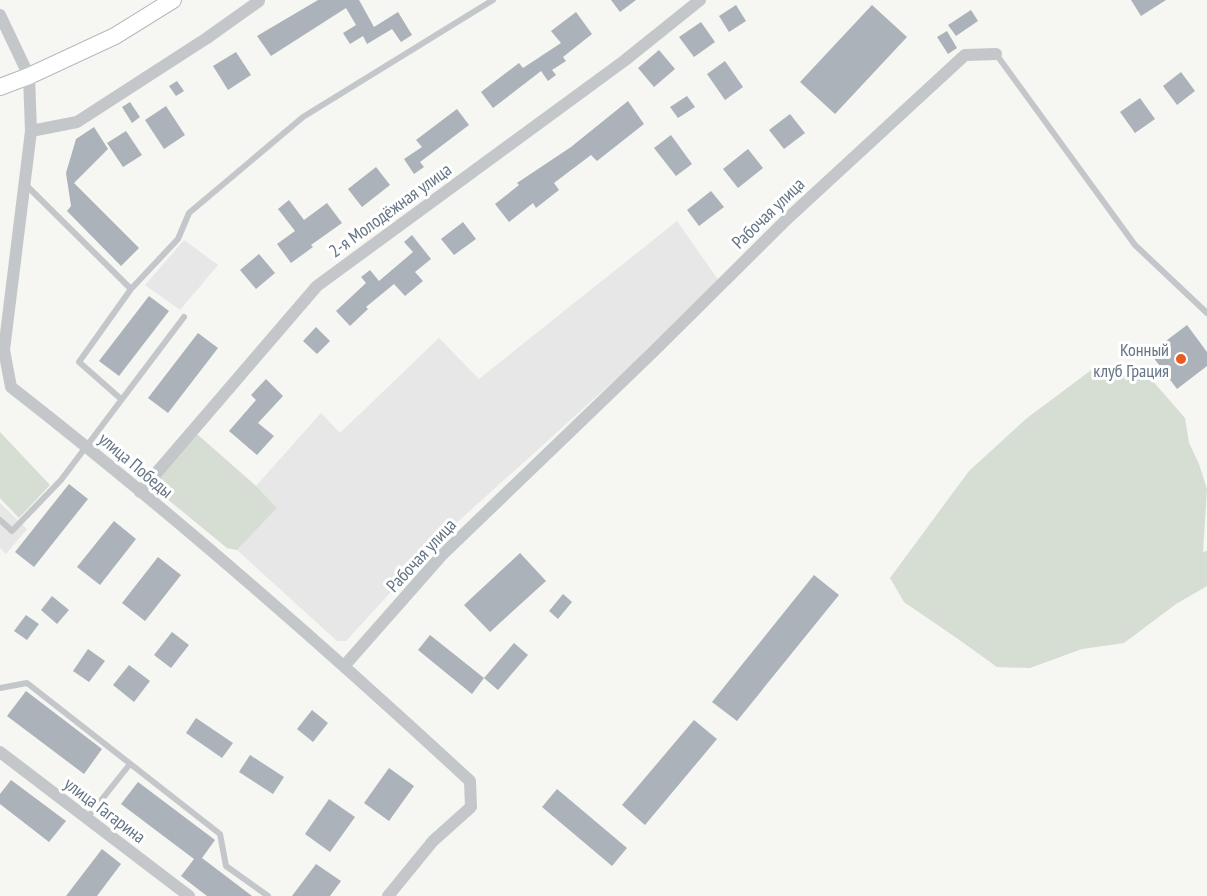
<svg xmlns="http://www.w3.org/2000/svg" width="1207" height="896" font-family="'PT Sans Narrow',sans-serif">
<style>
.built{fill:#e6e7e6}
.green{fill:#d6ddd3}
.building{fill:#abb2b9}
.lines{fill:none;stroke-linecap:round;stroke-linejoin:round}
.secondary-casing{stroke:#b5babf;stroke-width:18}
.lane{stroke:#c3c7ca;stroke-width:6}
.street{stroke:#c3c7ca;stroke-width:12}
.secondary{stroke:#fff;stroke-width:16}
.poi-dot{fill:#e75c21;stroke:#fff;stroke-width:2}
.labels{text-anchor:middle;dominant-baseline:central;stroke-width:6;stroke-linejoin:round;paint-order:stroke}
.street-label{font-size:18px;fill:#647484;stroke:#fff}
.poi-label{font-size:18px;fill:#647484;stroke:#fff;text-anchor:end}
</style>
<rect width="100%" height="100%" fill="#f6f6f2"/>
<path class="built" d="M 677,221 L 721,284 L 442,536 L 346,641 L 337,641 L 237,550 L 277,508 L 256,486 L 321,413 L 340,433 L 439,338 L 479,379 Z
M 184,240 L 218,265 L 180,310 L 145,285 Z
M 0,503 L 27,529 L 6,554 L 0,548 Z"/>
<path class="green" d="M 1094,368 L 1144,371 L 1185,418 L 1189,443 L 1199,464 L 1207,489 L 1203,552 L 1207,551 L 1207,586 L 1176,604 L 1124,643 L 1082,649 L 1030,668 L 997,667 L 958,639 L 904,602 L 890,578 L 969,471 L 1027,418 Z
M 0,432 L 50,485 L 19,518 L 0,498 Z
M 197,434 L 256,486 L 277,508 L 237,550 L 227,548 L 155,489 L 154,482 Z"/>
<path class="building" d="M 318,0 L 359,0 L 374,27 L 398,12 L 412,35 L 401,42 L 392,29 L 367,44 L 363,36 L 350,44 L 343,33 L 356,25 L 346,8 L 271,56 L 257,36 Z
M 611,0 L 636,0 L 620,12 Z
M 1131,0 L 1166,0 L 1141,16 Z
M 736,5 L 746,21 L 729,32 L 719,16 Z
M 872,5 L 907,37 L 835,114 L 800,82 Z
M 971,10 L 978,21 L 956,36 L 948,25 Z
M 576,12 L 592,34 L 563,57 L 566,61 L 552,70 L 556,75 L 548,81 L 541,71 L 493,108 L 481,92 L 519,63 L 523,68 L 561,43 L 551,31 Z
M 701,22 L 715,42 L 694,57 L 679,37 Z
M 947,31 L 957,48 L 948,54 L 937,37 Z
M 659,50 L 675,69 L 654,87 L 638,68 Z
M 236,52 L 251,75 L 228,90 L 213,66 Z
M 725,61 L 743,87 L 725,100 L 707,74 Z
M 1181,72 L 1195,91 L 1177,105 L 1163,86 Z
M 177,81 L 184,91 L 176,96 L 169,86 Z
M 687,96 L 695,107 L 678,118 L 670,107 Z
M 1140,98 L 1155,119 L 1135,133 L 1120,112 Z
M 628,101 L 644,124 L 597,161 L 591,155 L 554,183 L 559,190 L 536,208 L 533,203 L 509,222 L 495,204 L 519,185 L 517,183 L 571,147 Z
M 130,102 L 140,117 L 132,123 L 122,107 Z
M 166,106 L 185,135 L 164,149 L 145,120 Z
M 457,109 L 469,125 L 420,162 L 424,167 L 414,174 L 404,159 L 422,147 L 416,140 Z
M 790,114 L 805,133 L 784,149 L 769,130 Z
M 94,127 L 108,149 L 74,183 L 139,248 L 121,266 L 67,211 L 71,206 L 66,173 L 76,139 Z
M 126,131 L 142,155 L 123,167 L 107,143 Z
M 671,135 L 692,164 L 676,176 L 654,148 Z
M 748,149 L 763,168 L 738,188 L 723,169 Z
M 376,167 L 390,185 L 362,207 L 348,189 Z
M 711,191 L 724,207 L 699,226 L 687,210 Z
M 289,200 L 304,220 L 327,203 L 342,223 L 311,245 L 313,247 L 291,263 L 277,244 L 295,231 L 278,209 Z
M 463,222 L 476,239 L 454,255 L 441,239 Z
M 412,235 L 431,259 L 415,272 L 423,281 L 405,296 L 394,284 L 366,307 L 368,309 L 350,326 L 336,311 L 366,283 L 361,277 L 370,270 L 379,281 L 413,252 L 404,242 Z
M 259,254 L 275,273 L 256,289 L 240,270 Z
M 149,296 L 169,311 L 119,376 L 99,361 Z
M 1187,325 L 1207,352 L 1207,366 L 1177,389 L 1150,353 Z
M 316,327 L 330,341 L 317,354 L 303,341 Z
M 198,333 L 218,348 L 168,413 L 148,398 Z
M 266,379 L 283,396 L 258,423 L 274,436 L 257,455 L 229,431 L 256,400 L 251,395 Z
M 69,484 L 88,499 L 34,567 L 15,552 Z
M 114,521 L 136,539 L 100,585 L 77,567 Z
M 520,553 L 546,581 L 490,632 L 464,605 Z
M 158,557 L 181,575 L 145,621 L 122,603 Z
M 814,575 L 839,595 L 737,721 L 712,702 Z
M 563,594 L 572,602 L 558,619 L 549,611 Z
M 52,596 L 69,610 L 57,624 L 41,610 Z
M 26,615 L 39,624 L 27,640 L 14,631 Z
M 172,632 L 189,645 L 171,668 L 154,655 Z
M 430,635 L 484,678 L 472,694 L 418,650 Z
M 514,643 L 528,655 L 498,690 L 484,678 Z
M 88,649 L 105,661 L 89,682 L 73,671 Z
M 129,665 L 150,681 L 134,702 L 113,685 Z
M 26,691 L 102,749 L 84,774 L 7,716 Z
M 312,710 L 328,723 L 313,742 L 297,729 Z
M 196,718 L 233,743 L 222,758 L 186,733 Z
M 694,720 L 717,739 L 645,825 L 622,805 Z
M 250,755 L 284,777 L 273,794 L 239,772 Z
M 389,768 L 414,786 L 389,821 L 364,803 Z
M 11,780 L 66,821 L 49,842 L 0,804 L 0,794 Z
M 138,782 L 215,840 L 202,858 L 252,896 L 207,896 L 181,876 L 194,859 L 121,804 Z
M 557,789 L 627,848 L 612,866 L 542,807 Z
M 329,799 L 355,817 L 330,852 L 305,834 Z
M 102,849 L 121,864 L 97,896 L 66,896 Z
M 316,864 L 341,881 L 330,896 L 292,896 Z"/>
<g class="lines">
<defs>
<path id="secondary" d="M 0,87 L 29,76 L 115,36 L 173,0"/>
</defs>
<use href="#secondary" class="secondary-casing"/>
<path class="lane" d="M 996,54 L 1135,245 L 1207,313
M 25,184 L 131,289
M 121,399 L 79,362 L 131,289 L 178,239 L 189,213 L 303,117 L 493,0
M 0,520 L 12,531 L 61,480 L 184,317
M 0,688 L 27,683 L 220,834 L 226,866 L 268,896
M 87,818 L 130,764"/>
<path class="street" d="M 0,15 L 29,76 L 31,131 L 4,350 L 11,387 C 170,511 322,644 470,781 L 471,807 L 433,841 L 388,896
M 31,131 L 77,122 L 207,38 L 259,1
M 140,492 L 317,286 L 624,61 L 700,0
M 345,665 L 442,555 L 653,352 L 787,219 L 965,55 L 996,54
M 0,752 L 189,896"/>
<use href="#secondary" class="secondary"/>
</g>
<circle class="poi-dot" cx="1181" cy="359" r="6"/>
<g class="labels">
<g class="street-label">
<text transform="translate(390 210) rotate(-36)">2-я Молодёжная улица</text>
<text transform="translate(768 213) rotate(-44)">Рабочая улица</text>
<text transform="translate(136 465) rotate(40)">улица Победы</text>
<text transform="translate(421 555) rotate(-47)">Рабочая улица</text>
<text transform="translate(105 810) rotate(37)">улица Гагарина</text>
</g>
<g class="poi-label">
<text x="1169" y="349">Конный<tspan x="1169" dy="21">клуб Грация</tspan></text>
</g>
</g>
</svg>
